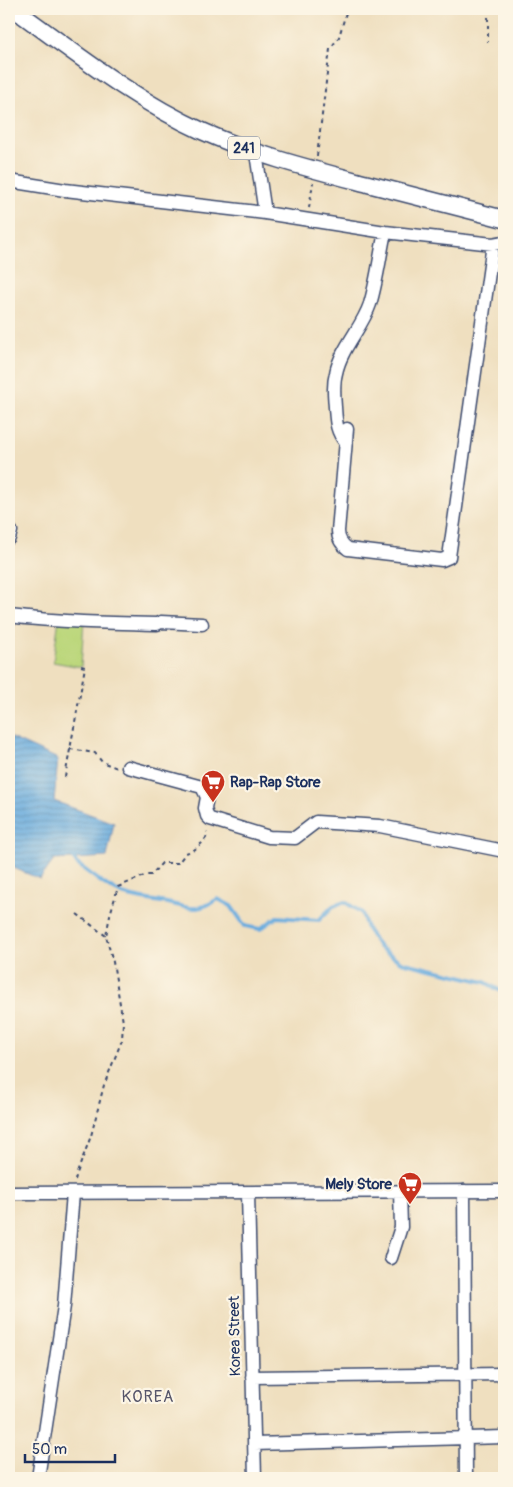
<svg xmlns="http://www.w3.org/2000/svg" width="513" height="1487" font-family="Pangolin,sans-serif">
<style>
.green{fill:#bcd77c;stroke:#6c836d}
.water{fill:url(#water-rules);stroke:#426e9e}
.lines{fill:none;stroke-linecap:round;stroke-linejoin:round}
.stream{stroke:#69acde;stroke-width:4}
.minor-casing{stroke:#3b496d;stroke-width:15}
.major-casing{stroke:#3b496d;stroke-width:19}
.path{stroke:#3b496d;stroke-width:2;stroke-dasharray:4 4;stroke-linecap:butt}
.minor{stroke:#fff;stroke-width:12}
.major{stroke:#fff;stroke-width:16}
.labels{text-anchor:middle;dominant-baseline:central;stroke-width:4.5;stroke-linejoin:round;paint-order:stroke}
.shield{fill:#fcf5e5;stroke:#5e6a86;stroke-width:1}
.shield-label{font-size:14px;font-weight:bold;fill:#1b2f5e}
.poi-label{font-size:15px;font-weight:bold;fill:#1b2f5e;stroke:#fcf5e5;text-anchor:start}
.street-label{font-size:15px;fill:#1b2f5e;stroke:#fcf5e5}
.neighbourhood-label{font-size:16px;letter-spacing:1px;fill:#56556a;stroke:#fcf5e5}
</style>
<defs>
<pattern id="water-rules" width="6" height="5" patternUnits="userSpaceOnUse" patternTransform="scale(1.25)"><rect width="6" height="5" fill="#69acde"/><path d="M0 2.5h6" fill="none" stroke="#568cb7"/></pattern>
</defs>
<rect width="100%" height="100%" fill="#fcf5e5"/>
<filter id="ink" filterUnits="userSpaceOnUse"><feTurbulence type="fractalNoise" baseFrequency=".02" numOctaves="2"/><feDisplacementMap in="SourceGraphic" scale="10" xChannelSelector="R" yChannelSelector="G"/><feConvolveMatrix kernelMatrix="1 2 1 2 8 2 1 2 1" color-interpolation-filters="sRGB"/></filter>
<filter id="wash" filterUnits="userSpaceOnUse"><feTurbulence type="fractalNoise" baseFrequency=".0096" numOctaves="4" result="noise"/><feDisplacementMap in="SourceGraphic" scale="20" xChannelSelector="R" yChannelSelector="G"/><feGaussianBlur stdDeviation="1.12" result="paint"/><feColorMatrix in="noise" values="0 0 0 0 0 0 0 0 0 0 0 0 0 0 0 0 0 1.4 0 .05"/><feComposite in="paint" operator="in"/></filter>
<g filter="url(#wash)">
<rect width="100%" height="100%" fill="#efdfbf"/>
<path class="green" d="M 59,618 L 84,619 L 81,667 L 53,662 Z"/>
<path class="water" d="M 9,737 L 58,759 L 54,801 L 114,823 L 107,857 L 54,860 L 40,879 L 9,866 Z"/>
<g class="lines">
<path class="stream" d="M 74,859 L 77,864 C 91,874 105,887 122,894 C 136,899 152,900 167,903 C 191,908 196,913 218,899 L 231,906 L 245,926 L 260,929 L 277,917 L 319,920 L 333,906 L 345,902 L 362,913 L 367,929 L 379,947 L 401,962 L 485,982 L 504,993"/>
</g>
</g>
<g filter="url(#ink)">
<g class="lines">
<defs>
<path id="minor" d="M 256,153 L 265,213
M 9,181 L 65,190 L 265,213 L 385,232 L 493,244 L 504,242
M 347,429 L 338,531 C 338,539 341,544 348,549 L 442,560 L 449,557 L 493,244
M 346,443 C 336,431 336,422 335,407 C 334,395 333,384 336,373 C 341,348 362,328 370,304 C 377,281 380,255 385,232
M 9,538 L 11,531
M 9,616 C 58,622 107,623 157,624 L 161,622 L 202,624
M 128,767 L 202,787 L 207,797 L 205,808 L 207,816 L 210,819 L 269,837 L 295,838 L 316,822 L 380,826 L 504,851
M 464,1191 L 466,1478
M 9,1193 L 504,1191
M 248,1193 L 255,1478
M 391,1258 L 401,1227 L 400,1191
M 252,1377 L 504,1374
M 254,1444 L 504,1437
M 38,1478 L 64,1306 L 73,1193"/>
<path id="major" d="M 14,9 C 74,52 134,100 202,131 C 255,155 311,169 368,184 C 413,196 459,207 504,219"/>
</defs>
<use href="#minor" class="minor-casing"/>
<use href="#major" class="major-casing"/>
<path class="path" d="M 488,9 L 488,42
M 317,156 L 330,49 L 339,37 L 347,9
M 309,208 L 313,183
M 70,749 L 95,753 L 102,762 L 117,768
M 65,777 L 85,667 L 81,666
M 77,914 L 106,936
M 75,1180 L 77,1173 L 91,1136 L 104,1085 L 122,1040 L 123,1022 L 113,962 L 106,936 L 110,915 L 118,887 L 146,875 L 151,875 L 162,863 L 178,863 L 186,853 L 194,850 L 202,843 L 206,838 L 207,832"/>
<use href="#minor" class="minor"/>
<use href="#major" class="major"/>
</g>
</g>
<defs>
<symbol id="supermarket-pin" viewBox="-11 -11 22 30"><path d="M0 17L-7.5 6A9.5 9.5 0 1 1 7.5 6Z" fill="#c8321e" stroke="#fcf5e5"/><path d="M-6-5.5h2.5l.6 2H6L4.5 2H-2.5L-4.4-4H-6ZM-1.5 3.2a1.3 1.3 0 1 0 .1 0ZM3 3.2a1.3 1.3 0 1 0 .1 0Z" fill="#fff"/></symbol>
</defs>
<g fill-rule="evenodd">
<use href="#supermarket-pin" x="199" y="768" width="28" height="38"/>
<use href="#supermarket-pin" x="396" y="1170" width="28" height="38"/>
</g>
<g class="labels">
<rect class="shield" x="228" y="136.5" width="32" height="23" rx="4"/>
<g class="shield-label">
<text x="244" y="148">241</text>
</g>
<g class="poi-label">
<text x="230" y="782">Rap-Rap Store</text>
<text x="392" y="1184" text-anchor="end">Mely Store</text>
</g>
<g class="street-label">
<text transform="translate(235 1336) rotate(-91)">Korea Street</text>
</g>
<g class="neighbourhood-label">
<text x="148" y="1397">KOREA</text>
</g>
</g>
<rect width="513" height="1487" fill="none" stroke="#fcf5e5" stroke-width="30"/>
<path d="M25 1454v8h90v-8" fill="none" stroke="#1b2f5e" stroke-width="2.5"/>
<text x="32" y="1454" font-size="15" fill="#1b2f5e" stroke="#fcf5e5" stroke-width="4" paint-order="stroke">50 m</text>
</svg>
